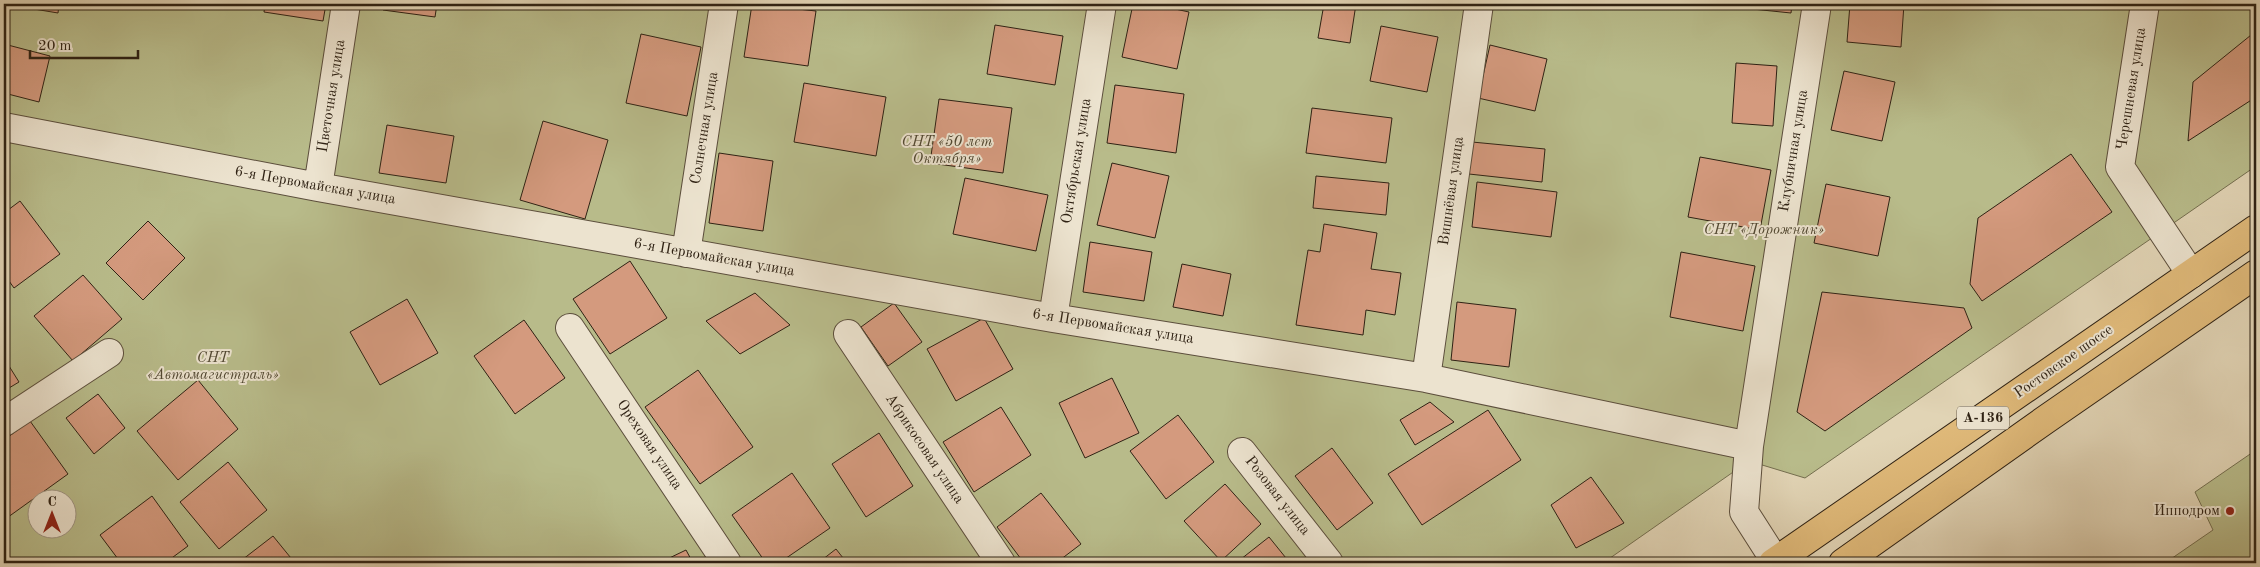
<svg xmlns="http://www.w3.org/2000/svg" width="2260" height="567" font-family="'Old Standard TT',serif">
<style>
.green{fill:#b8bb8a;stroke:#746e4f;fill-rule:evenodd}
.building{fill:#d49a7e;stroke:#2f2214}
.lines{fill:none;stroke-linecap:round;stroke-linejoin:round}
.street-casing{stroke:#5c4e3c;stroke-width:30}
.highway-casing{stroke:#2f2214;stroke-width:30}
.street{stroke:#ece3cf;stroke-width:28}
.highway{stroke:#e0ba7a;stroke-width:28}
.poi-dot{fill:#8f2418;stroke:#ece3cf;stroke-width:2}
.labels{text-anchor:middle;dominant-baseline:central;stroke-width:4;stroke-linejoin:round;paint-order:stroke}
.shield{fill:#ece3cf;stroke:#685c4c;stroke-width:1}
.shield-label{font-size:14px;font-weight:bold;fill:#2f2214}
.street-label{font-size:15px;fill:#2f2214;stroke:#ece3cf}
.park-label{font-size:15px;font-style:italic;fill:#514832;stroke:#ece3cf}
.poi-label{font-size:15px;fill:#2f2214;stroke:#ece3cf;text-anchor:end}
</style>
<rect width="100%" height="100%" fill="#e1d4b5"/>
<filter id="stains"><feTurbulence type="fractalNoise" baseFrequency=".004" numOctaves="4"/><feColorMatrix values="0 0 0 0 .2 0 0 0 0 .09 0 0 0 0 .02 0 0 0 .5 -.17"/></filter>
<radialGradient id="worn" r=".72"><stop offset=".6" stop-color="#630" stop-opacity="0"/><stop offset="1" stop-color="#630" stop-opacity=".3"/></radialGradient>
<path class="green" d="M 4,4 L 2256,4 L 2256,166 L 1805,478 L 1749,461 L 1603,563 L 4,563 ZM 38,500 L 68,500 L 68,530 L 38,530 Z
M 2256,450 L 2256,563 L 2165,563 L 2213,530 L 2195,492 Z"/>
<path class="building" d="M 4,4 L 59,4 L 58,13 Z
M 265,4 L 326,4 L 323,21 L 264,12 Z
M 384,4 L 437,4 L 435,17 L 383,10 Z
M 752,4 L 816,11 L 808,66 L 744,57 Z
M 1133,4 L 1152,4 L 1189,12 L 1177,69 L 1122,57 Z
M 1324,4 L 1356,4 L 1350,43 L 1318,38 Z
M 1733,4 L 1792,4 L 1791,13 L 1733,7 Z
M 1850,4 L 1904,4 L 1901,47 L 1847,42 Z
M 995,25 L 1063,36 L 1055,85 L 987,74 Z
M 1381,26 L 1438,37 L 1427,92 L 1370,81 Z
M 2256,31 L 2256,97 L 2188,141 L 2193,82 Z
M 641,34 L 701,47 L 687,116 L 626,103 Z
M 4,44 L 50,56 L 39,102 L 4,93 Z
M 1490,45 L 1547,59 L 1535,111 L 1478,98 Z
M 1736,63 L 1777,66 L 1773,126 L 1732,123 Z
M 1844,71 L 1895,82 L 1882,141 L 1831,130 Z
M 804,83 L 886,97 L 876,156 L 794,142 Z
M 1115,85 L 1184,94 L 1176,153 L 1107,143 Z
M 939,99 L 1012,108 L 1003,173 L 930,163 Z
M 1312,108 L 1392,118 L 1386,163 L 1306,153 Z
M 543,121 L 608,140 L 585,219 L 520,200 Z
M 387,125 L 454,136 L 446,183 L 379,173 Z
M 1472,142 L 1545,149 L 1542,182 L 1469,174 Z
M 719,153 L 773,161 L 763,231 L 709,223 Z
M 2071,154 L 2112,212 L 1982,301 L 1970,284 L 1978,218 Z
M 1700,157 L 1771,170 L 1760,230 L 1688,217 Z
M 1112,163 L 1169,176 L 1155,238 L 1097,225 Z
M 1316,176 L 1389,183 L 1386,215 L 1313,208 Z
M 965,178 L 1048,195 L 1036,251 L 953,234 Z
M 1477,182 L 1557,192 L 1551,237 L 1472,227 Z
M 1826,184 L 1890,197 L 1878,256 L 1814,243 Z
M 20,201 L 60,254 L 14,288 L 4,274 L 4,213 Z
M 148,221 L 185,258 L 143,300 L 106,263 Z
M 1324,224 L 1377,233 L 1371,269 L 1401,273 L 1395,315 L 1366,310 L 1363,335 L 1296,325 L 1308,250 L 1320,252 Z
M 1090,242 L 1152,252 L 1144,301 L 1083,292 Z
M 1681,252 L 1755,266 L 1743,331 L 1670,317 Z
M 630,261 L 667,318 L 610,354 L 573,299 Z
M 1182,264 L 1231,274 L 1223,316 L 1173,307 Z
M 83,275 L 122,319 L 73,361 L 34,316 Z
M 1822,292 L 1964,308 L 1972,328 L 1825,431 L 1797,412 Z
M 755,293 L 790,325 L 740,354 L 706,321 Z
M 407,299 L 438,353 L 380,385 L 350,332 Z
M 1457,302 L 1516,309 L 1509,367 L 1451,360 Z
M 894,303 L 922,342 L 888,366 L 861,327 Z
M 984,318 L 1013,369 L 956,401 L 927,349 Z
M 524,320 L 565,378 L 515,414 L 474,356 Z
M 4,358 L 19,382 L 4,391 Z
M 698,370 L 753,447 L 700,484 L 645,407 Z
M 1112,378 L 1139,433 L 1085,458 L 1059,403 Z
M 198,380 L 238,429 L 178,480 L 137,431 Z
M 98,394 L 125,428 L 94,454 L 66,418 Z
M 1430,402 L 1454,422 L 1415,445 L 1400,420 Z
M 1001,407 L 1031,455 L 974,492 L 943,442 Z
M 1488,410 L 1521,460 L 1422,525 L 1388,474 Z
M 1178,415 L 1214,462 L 1166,499 L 1130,451 Z
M 30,421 L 68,474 L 4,520 L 4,440 Z
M 879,433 L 913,486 L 866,517 L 832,464 Z
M 1332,448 L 1373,503 L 1337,530 L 1295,476 Z
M 228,462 L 267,510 L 219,549 L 180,502 Z
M 792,473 L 830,528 L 779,563 L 766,563 L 732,515 Z
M 1591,477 L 1624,523 L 1576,548 L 1551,505 Z
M 1225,484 L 1261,524 L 1221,561 L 1184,521 Z
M 1041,493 L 1081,544 L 1056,563 L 1024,563 L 997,527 Z
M 152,496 L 188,546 L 165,563 L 121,563 L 100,535 Z
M 273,536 L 295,563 L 238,563 Z
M 1269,537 L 1290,563 L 1236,563 Z
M 836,549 L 847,563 L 818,563 Z
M 686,550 L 693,563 L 659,563 Z"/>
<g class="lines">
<defs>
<path id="street" d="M 2145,4 L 2120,167 L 2191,274
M 4,127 L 318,187 L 1053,318 L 1426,378 L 1749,446 L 1744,512 L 1776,562
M 318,187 L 346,4
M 686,253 L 724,4
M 1053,318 L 1102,4
M 570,328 L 727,563
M 848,334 L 1001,563
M 1426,378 L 1479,4
M 4,422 L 109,353
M 1749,446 L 1817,4
M 1242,452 L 1329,563"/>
<path id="highway" d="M 1773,563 L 2256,229
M 1843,563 L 2045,420 L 2256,274"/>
</defs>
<use href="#street" class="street-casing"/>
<use href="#highway" class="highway-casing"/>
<use href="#street" class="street"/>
<use href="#highway" class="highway"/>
</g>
<circle class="poi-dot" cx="2230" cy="511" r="5"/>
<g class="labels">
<rect class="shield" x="1957" y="406.5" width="52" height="23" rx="4"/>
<g class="shield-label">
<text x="1983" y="418">А-136</text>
</g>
<g class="street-label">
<text transform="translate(2132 89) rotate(-81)">Черешневая улица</text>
<text transform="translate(332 96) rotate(-81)">Цветочная улица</text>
<text transform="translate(705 128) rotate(-81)">Солнечная улица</text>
<text transform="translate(1794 151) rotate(-81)">Клубничная улица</text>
<text transform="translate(1077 161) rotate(-81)">Октябрьская улица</text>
<text transform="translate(315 186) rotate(10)">6-я Первомайская улица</text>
<text transform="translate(1452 191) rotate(-82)">Вишнёвая улица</text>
<text transform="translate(714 258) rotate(10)">6-я Первомайская улица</text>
<text transform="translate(1113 327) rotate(9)">6-я Первомайская улица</text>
<text transform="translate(2064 362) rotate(-35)">Ростовское шоссе</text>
<text transform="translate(649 445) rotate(56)">Ореховая улица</text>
<text transform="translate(924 449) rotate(56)">Абрикосовая улица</text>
<text transform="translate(1277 496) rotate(52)">Розовая улица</text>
</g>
<g class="park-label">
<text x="947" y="142">СНТ «50 лет<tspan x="947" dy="17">Октября»</tspan></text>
<text x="1764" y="230">СНТ «Дорожник»</text>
<text x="213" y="358">СНТ<tspan x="213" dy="17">«Автомагистраль»</tspan></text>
</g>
<g class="poi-label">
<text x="2220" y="511">Ипподром</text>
</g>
</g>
<rect width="2260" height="567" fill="none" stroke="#e1d4b5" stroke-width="20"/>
<rect x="5" y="5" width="2250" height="557" fill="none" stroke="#2f2214" stroke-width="2.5"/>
<rect x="10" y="10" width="2240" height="547" fill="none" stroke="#2f2214"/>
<g transform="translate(52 514)"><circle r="24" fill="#ece3cf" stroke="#a09684"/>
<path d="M0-4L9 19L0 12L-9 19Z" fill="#8f2418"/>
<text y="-8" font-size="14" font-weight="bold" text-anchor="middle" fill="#2f2214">С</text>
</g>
<path d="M30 50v8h108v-8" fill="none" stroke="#2f2214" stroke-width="2.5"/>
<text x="38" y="50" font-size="15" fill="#2f2214" stroke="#ece3cf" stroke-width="4" paint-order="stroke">20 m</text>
<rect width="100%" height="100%" filter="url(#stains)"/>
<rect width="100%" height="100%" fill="url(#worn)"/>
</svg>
